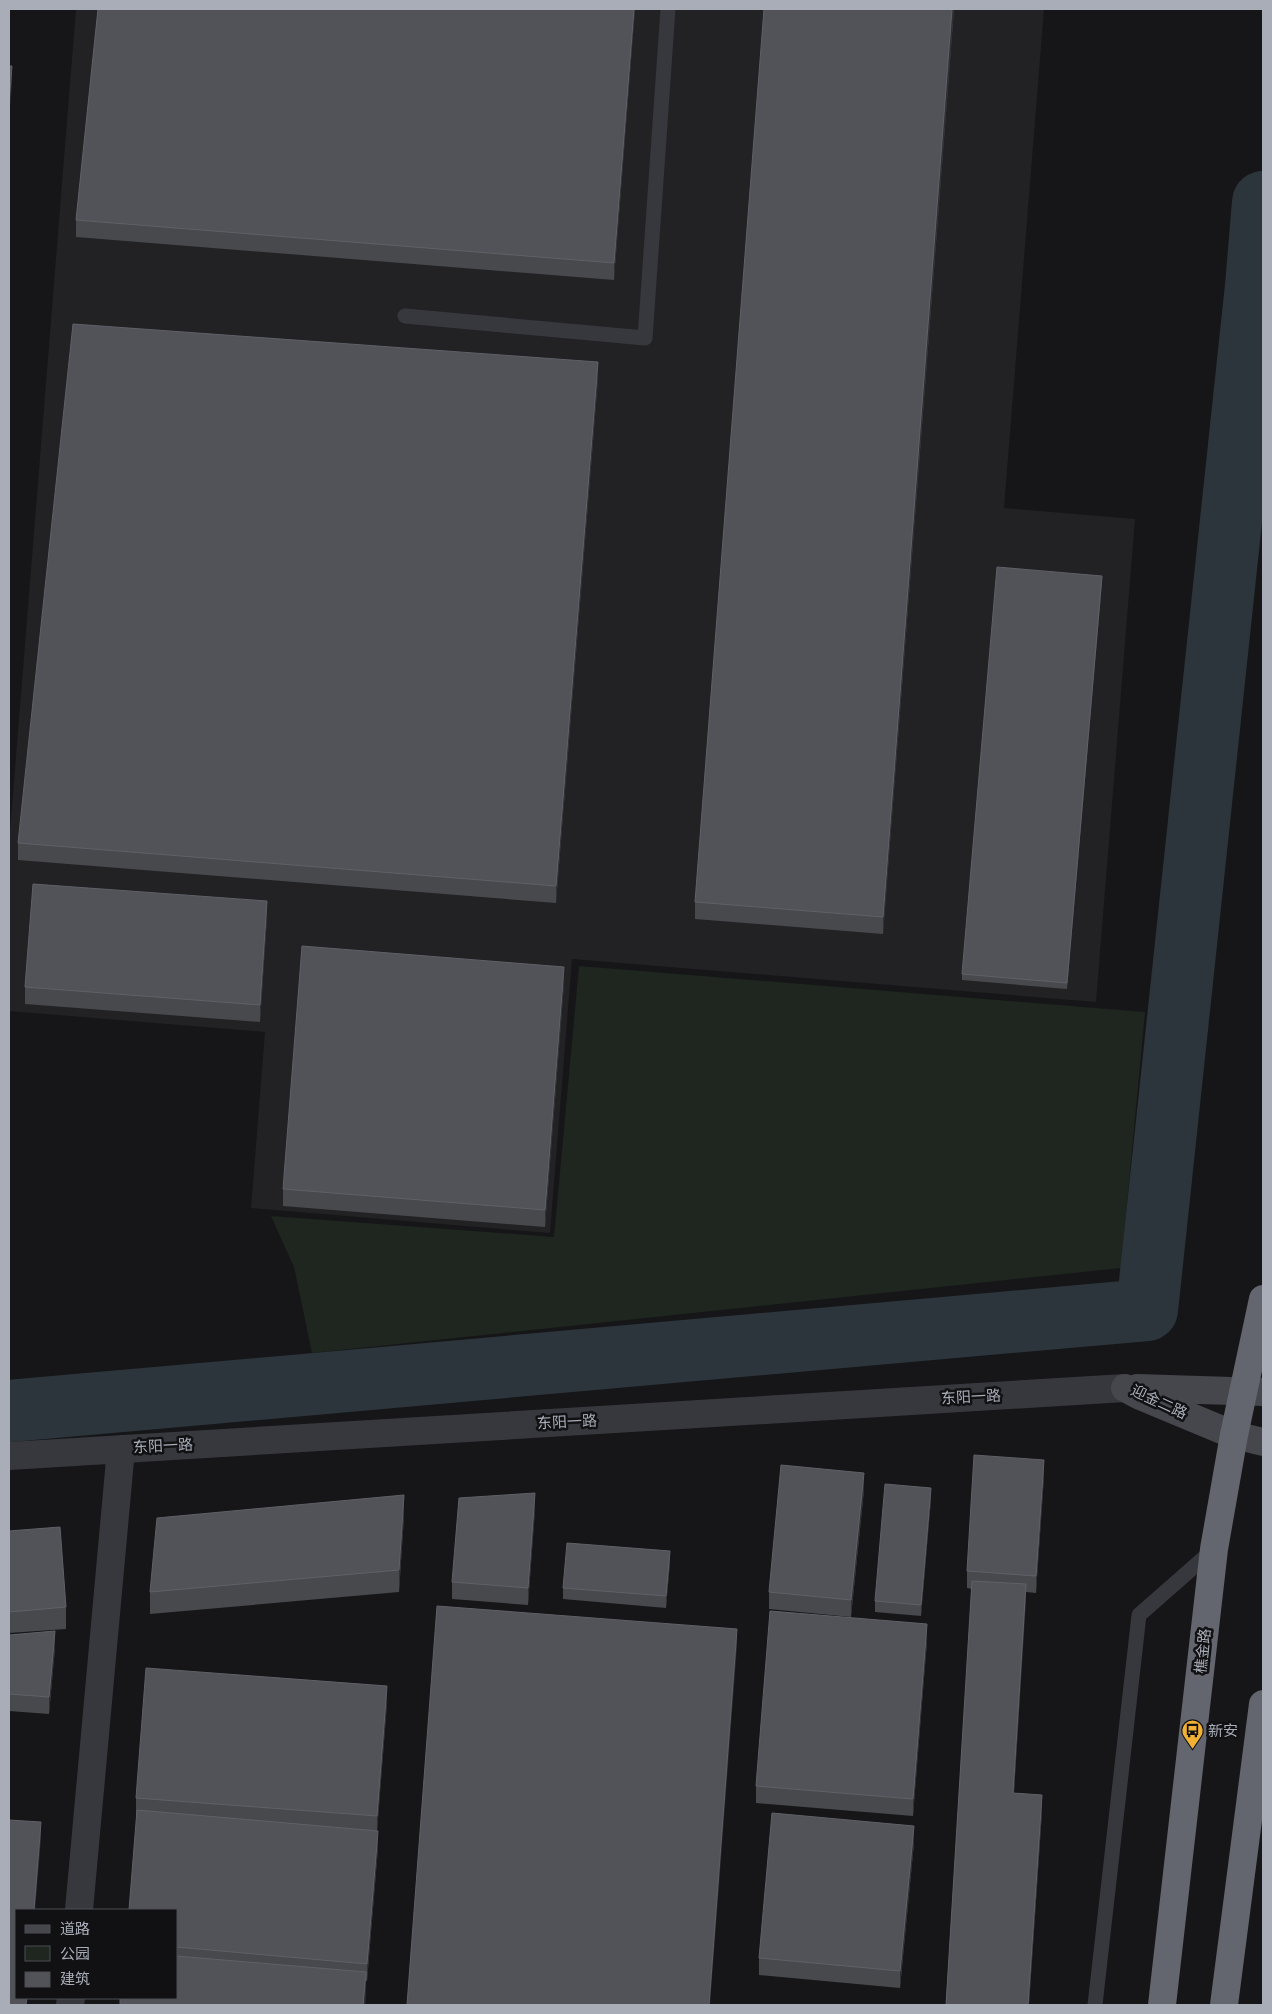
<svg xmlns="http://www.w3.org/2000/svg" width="1272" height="2014" font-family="Jost,'Noto Sans SC',sans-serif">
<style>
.built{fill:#222225}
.green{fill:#1e261f}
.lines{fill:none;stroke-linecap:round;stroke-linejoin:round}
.river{stroke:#2c353c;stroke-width:62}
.lane{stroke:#37383d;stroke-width:15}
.street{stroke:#37383d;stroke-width:28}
.secondary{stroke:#45474d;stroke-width:28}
.highway{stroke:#63666e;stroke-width:28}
.wall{fill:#47494d}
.shaded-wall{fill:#2f3033}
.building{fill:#525359;stroke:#5f6168}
.labels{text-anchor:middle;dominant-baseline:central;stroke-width:5;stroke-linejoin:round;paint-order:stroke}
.street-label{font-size:15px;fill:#a8adb8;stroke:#111113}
.poi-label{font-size:15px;fill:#a8adb8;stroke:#111113;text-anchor:start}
</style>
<rect width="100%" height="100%" fill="#161618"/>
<path class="built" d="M 76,9 L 1044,9 L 1004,508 L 1135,519 L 1096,1002 L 572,959 L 550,1233 L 251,1208 L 265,1032 L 9,1011 L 9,844 Z"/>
<path class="green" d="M 579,966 L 1145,1012 L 1121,1268 L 312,1353 L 294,1267 L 271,1216 L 554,1237 Z"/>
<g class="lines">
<path class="river" d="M 9,1411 L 1147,1310 L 1256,286 L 1263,202"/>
<path class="lane" d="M 405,316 L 645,338 L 668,9
M 1095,2005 L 1139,1615 L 1213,1550"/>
<path class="street" d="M 9,1456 L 1125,1388
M 79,1910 L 121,1449
M 70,2005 L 71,1998"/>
<path class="secondary" d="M 1125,1388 L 1138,1395 L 1234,1435 L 1263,1442
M 1137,1388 L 1263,1392"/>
<path class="highway" d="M 1162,2005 L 1214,1549 L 1234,1435 L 1263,1299
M 1224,2005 L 1263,1704"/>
</g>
<path class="wall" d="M 98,9 L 635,9 L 614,280 L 76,237 L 76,220 Z
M 954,9 L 883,934 L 695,919 L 695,902 Z
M 598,379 L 556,903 L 18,860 L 18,843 Z
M 1102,582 L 1067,989 L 962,980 L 962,974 Z
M 267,918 L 260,1022 L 25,1004 L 25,987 Z
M 564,984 L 545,1227 L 283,1206 L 283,1189 Z
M 1044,1477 L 1036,1593 L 1026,1592 L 1014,1793 L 1042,1812 L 1029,2005 L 946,2005 L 972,1589 L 967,1588 L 967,1571 Z
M 864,1490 L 851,1617 L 769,1609 L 769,1592 Z
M 931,1499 L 921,1616 L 875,1612 L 875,1601 Z
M 535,1510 L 528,1605 L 452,1599 L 452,1582 Z
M 404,1517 L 399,1592 L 150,1614 L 150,1592 Z
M 9,1531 L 66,1607 L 66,1629 L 9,1633 Z
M 670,1562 L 666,1608 L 563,1599 L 563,1588 Z
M 9,1635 L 55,1648 L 49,1714 L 9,1711 Z
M 927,1641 L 913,1816 L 756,1803 L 756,1786 Z
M 387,1703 L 377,1831 L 378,1848 L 367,1981 L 366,1981 L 365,2005 L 120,2005 L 176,1998 L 176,1910 L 137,1815 L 136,1815 L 136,1798 Z
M 914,1843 L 900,1988 L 759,1975 L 759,1958 Z"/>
<path class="shaded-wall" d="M 634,9 L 635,9 L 614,280 L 614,263 Z
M 952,9 L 954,9 L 883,934 L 883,917 Z
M 12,66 L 12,83 L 9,120 L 9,103 Z
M 598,362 L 598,379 L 556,903 L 556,886 Z
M 1102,576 L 1102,582 L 1067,989 L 1067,983 Z
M 267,901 L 267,918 L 260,1022 L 260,1005 Z
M 564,967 L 564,984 L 545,1227 L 545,1210 Z
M 1044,1460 L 1044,1477 L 1036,1593 L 1036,1576 Z
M 864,1473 L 864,1490 L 851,1617 L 851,1600 Z
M 931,1488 L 931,1499 L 921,1616 L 921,1605 Z
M 535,1493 L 535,1510 L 528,1605 L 528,1588 Z
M 404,1495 L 404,1517 L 399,1592 L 399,1570 Z
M 670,1551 L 670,1562 L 666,1608 L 666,1596 Z
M 1026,1584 L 1026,1601 L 1013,1810 L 1013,1793 Z
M 927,1624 L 927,1641 L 913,1816 L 913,1799 Z
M 737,1629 L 737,1646 L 710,2005 L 709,2005 Z
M 55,1631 L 55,1648 L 49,1714 L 49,1697 Z
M 387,1686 L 387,1703 L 377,1833 L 377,1816 Z
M 1042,1795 L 1042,1812 L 1029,2005 L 1028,2005 Z
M 41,1822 L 41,1839 L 35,1910 L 34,1910 Z
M 914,1826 L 914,1843 L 900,1988 L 900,1971 Z
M 378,1831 L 378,1848 L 367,1981 L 367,1964 Z
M 366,1972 L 366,1989 L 365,2005 L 363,2005 Z"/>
<path class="building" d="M 98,9 L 634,9 L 614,263 L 76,220 Z
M 764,9 L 952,9 L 883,917 L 695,902 Z
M 9,66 L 12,66 L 9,103 Z
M 73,324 L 598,362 L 556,886 L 18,843 Z
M 997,567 L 1102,576 L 1067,983 L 962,974 Z
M 33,884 L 267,901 L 260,1005 L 25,987 Z
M 302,946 L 564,967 L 545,1210 L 283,1189 Z
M 974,1455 L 1044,1460 L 1036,1576 L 967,1571 Z
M 781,1465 L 864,1473 L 851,1600 L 769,1592 Z
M 885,1484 L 931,1488 L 921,1605 L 875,1601 Z
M 535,1493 L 528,1588 L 452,1582 L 459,1498 Z
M 404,1495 L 399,1570 L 150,1592 L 157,1518 Z
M 60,1527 L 66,1607 L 9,1612 L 9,1531 Z
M 567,1543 L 670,1551 L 666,1596 L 563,1588 Z
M 972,1581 L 1026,1584 L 1013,1793 L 1042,1795 L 1028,2005 L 946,2005 Z
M 437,1606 L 737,1629 L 709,2005 L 407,2005 Z
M 770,1611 L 927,1624 L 913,1799 L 756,1786 Z
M 55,1631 L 49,1697 L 9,1694 L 9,1635 Z
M 146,1668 L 387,1686 L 377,1816 L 136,1798 Z
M 137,1810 L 378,1831 L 367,1964 L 176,1947 L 176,1910 L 129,1910 Z
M 772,1813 L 914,1826 L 900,1971 L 759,1958 Z
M 9,1820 L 41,1822 L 34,1910 L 16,1910 L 16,1998 L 27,1998 L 26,2005 L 9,2005 Z
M 176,1956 L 366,1972 L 363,2005 L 120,2005 L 120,1998 L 176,1998 Z"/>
<defs>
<symbol id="bus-pin" viewBox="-11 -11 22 30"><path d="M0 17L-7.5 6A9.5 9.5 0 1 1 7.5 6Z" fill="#f2b134" stroke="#111113"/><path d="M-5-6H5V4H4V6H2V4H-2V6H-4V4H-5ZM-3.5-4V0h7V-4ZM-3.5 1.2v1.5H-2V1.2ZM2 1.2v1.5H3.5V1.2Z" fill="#111"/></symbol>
</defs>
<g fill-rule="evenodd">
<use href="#bus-pin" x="1180" y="1718" width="25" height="34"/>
</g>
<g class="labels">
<g class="street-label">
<text transform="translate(971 1397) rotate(-3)">东阳一路</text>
<text transform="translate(1159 1402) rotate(25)">迎金二路</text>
<text transform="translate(567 1422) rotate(-3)">东阳一路</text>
<text transform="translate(163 1446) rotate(-3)">东阳一路</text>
<text transform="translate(1203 1651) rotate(-84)">樵金路</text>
</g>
<g class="poi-label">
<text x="1208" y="1731">新安</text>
</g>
</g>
<rect width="1272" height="2014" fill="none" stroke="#a8adb8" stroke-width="20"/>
<rect x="15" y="1909" width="162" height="90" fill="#111113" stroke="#4d4f55"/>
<rect x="25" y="1925" width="25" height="8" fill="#45474d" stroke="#4d4f55"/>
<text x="60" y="1934" font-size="15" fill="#a8adb8">道路</text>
<rect x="25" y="1946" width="25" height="15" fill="#1e261f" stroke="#4d4f55"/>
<text x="60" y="1959" font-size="15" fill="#a8adb8">公园</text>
<rect x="25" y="1972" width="25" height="15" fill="#525359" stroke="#4d4f55"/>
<text x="60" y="1984" font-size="15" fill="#a8adb8">建筑</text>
</svg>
